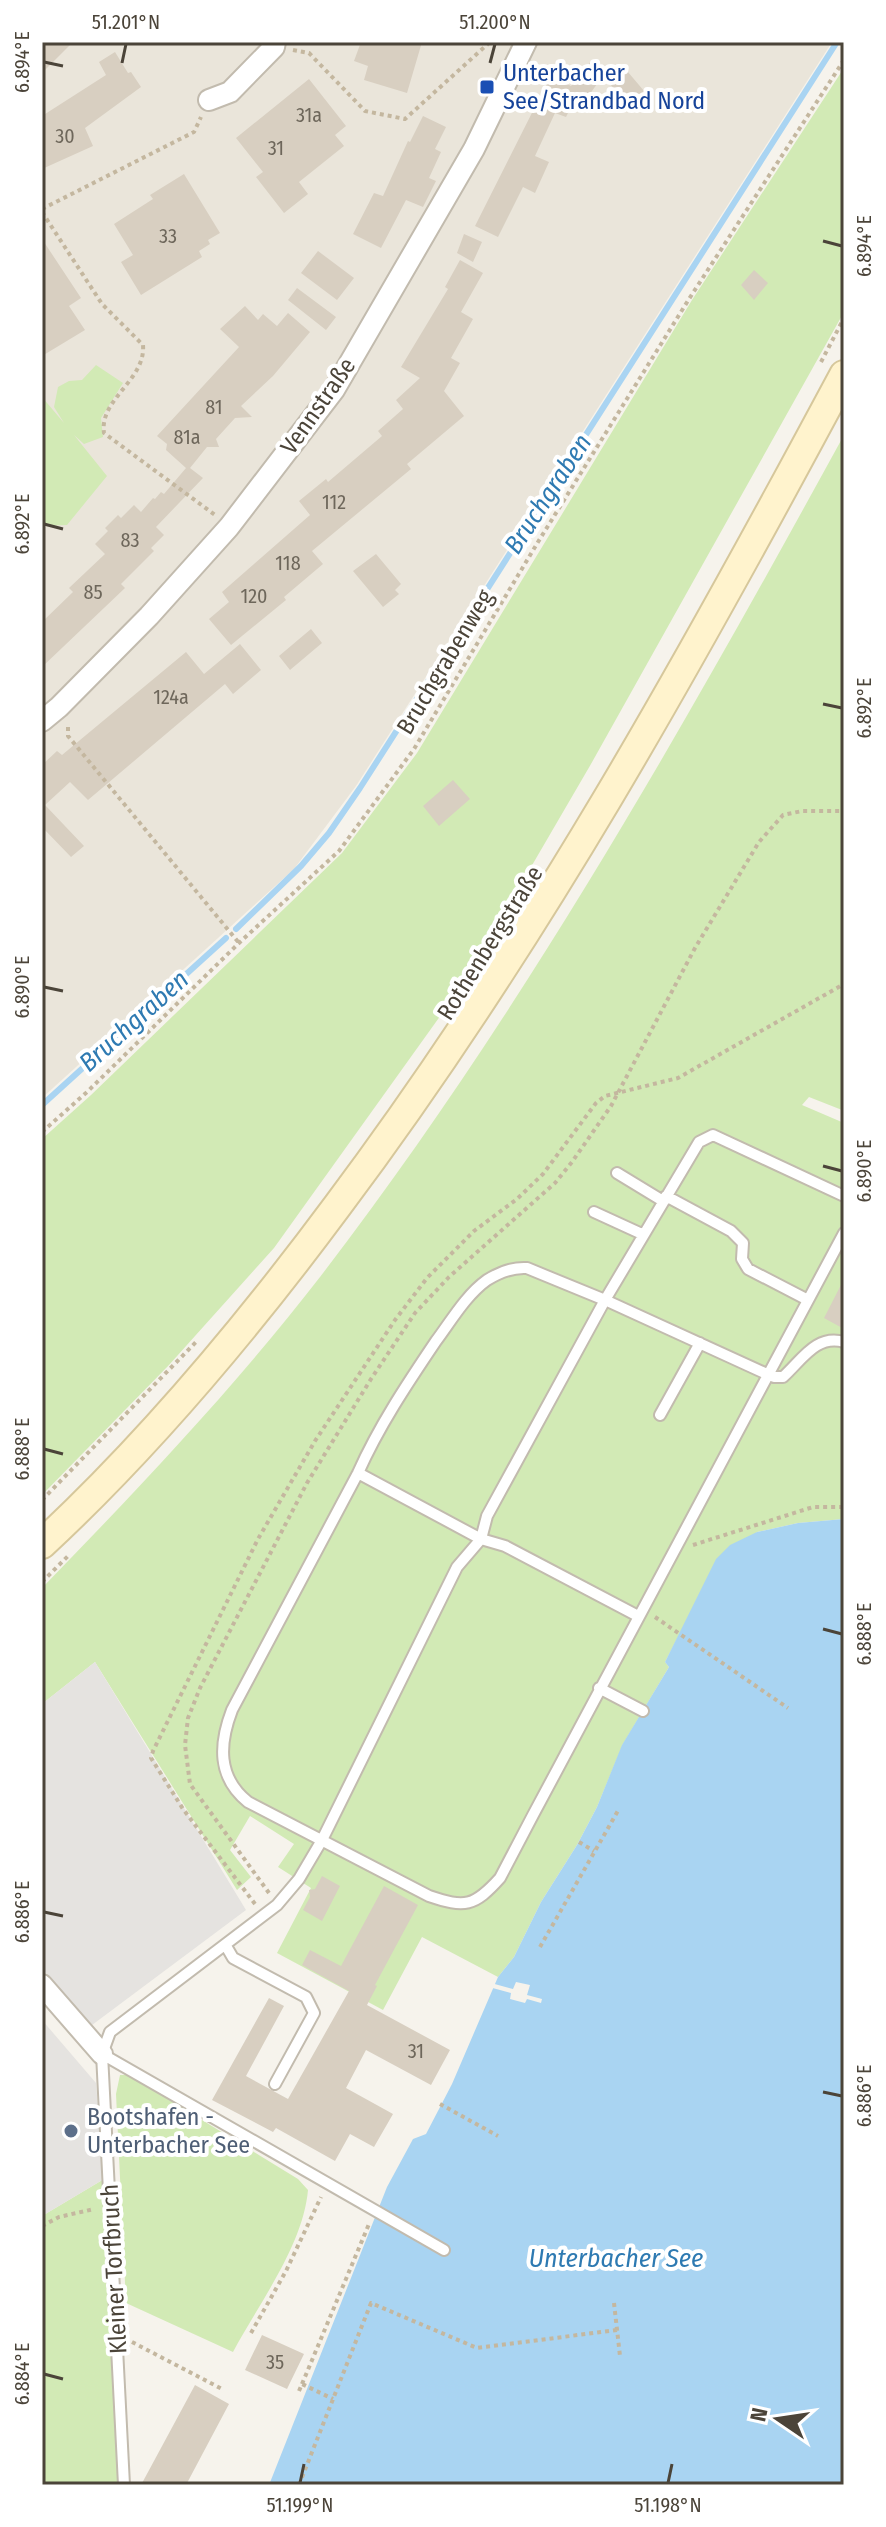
<svg xmlns="http://www.w3.org/2000/svg" width="886" height="2527" font-family="'Fira Sans Condensed',sans-serif">
<style>
.residential{fill:#eae5da}
.green{fill:#d2eab5}
.parking{fill:#e5e3e0}
.water{fill:#a9d4f2}
.pier{fill:#f6f3ec}
.lines{fill:none;stroke-linecap:round;stroke-linejoin:round}
.stream{stroke:#a9d4f2;stroke-width:6}
.building{fill:#d8cfc1}
.lane-casing{stroke:#c2bbae;stroke-width:14}
.street-casing{stroke:#c2bbae;stroke-width:24}
.secondary-casing{stroke:#d6c79b;stroke-width:32}
.path{stroke:#c4b79f;stroke-width:4;stroke-dasharray:4 4;stroke-linecap:butt}
.lane{stroke:#fff;stroke-width:10}
.street{stroke:#fff;stroke-width:20}
.secondary{stroke:#fff3cd;stroke-width:28}
.ticks{fill:none;stroke:#4b4439;stroke-width:3}
.transit-dot{fill:#1a4fb4;stroke:#fff;stroke-width:3}
.service-dot{fill:#5c6f8a;stroke:#fff;stroke-width:3}
.labels{text-anchor:middle;dominant-baseline:central;stroke-width:8;stroke-linejoin:round;paint-order:stroke}
.number-label{font-size:20px;fill:#6e675b}
.transit-label{font-size:24px;fill:#164399;stroke:#fff;text-anchor:start}
.street-label{font-size:24px;fill:#4b4439;stroke:#fff}
.service-label{font-size:24px;fill:#4e5e75;stroke:#fff;text-anchor:start}
.water-label{font-size:26px;font-style:italic;fill:#2e7ab2;stroke:#fff}
.neatline{fill:none;stroke:#4b4439;stroke-width:3}
.ticks-label{font-size:20px;text-anchor:middle;fill:#4b4439}
</style>
<rect width="100%" height="100%" fill="#f6f3ec"/>
<path class="residential" d="M 42,42 L 832,42 L 356,786 L 294,869 L 42,1098 Z"/>
<path class="green" d="M 844,68 L 844,312 L 591,764 L 461,987 L 274,1248 L 169,1365 L 42,1495 L 42,1139 L 91,1095 L 342,853 L 417,753 L 692,300 Z
M 96,365 L 123,383 L 101,418 L 103,437 L 84,444 L 74,435 L 107,476 L 67,525 L 42,526 L 42,397 L 64,423 L 54,407 L 58,387 L 69,381 L 82,380 Z
M 844,435 L 844,1105 L 842,1110 L 809,1097 L 802,1105 L 844,1123 L 844,1519 L 798,1523 L 757,1532 L 695,1604 L 665,1662 L 669,1667 L 623,1744 L 597,1807 L 577,1845 L 541,1902 L 514,1957 L 498,1977 L 422,1937 L 383,2010 L 277,1953 L 311,1888 L 278,1867 L 294,1844 L 250,1816 L 230,1850 L 251,1877 L 237,1890 L 95,1662 L 42,1704 L 42,1588 C 139,1488 235,1387 320,1277 C 522,1014 685,725 844,435 Z
M 120,2075 L 129,2075 L 298,2179 L 308,2190 C 303,2246 259,2303 233,2352 L 126,2303 L 116,2094 Z
M 104,2179 L 120,2485 L 42,2485 L 42,2216 Z"/>
<path class="parking" d="M 95,1662 L 246,1910 L 88,2028 L 42,1968 L 42,1704 Z
M 42,2020 L 96,2083 L 104,2179 L 42,2216 Z"/>
<path class="water" d="M 844,1519 L 844,2485 L 269,2485 L 387,2187 L 413,2139 L 426,2134 L 452,2084 L 498,1977 L 514,1957 L 541,1902 L 577,1845 L 597,1807 L 622,1745 L 669,1667 L 665,1662 L 716,1559 L 730,1545 L 757,1532 L 798,1523 Z"/>
<path class="pier" d="M 516,1982 L 530,1985 L 527,1995 L 542,1999 L 541,2003 L 527,1999 L 525,2003 L 510,1999 L 511,1993 L 489,1987 L 491,1983 L 513,1989 Z"/>
<g class="lines">
<path class="stream" d="M 236,929 L 301,866 L 329,833 L 360,788 L 837,42
M 42,1105 L 226,938"/>
</g>
<path class="building" d="M 42,42 L 73,42 L 42,73 Z
M 361,42 L 422,42 L 407,93 L 364,80 L 368,66 L 354,61 Z
M 115,52 L 128,73 L 131,72 L 141,87 L 85,128 L 93,146 L 42,169 L 42,116 L 106,75 L 99,62 Z
M 592,60 L 599,65 L 591,80 L 597,84 L 587,98 L 583,95 L 574,111 L 570,109 L 566,117 L 555,113 L 535,156 L 549,162 L 535,193 L 523,187 L 498,237 L 475,226 L 551,75 L 571,86 Z
M 622,65 L 650,98 L 633,112 L 606,79 Z
M 309,79 L 346,126 L 335,135 L 344,146 L 299,182 L 308,194 L 284,213 L 256,177 L 263,172 L 236,138 Z
M 423,116 L 446,127 L 435,149 L 441,152 L 429,178 L 436,181 L 423,207 L 406,200 L 381,248 L 353,234 L 374,193 L 383,196 L 408,141 L 410,142 Z
M 184,174 L 220,233 L 208,240 L 210,244 L 199,251 L 202,257 L 141,295 L 121,262 L 133,255 L 114,224 L 153,199 L 150,195 Z
M 464,234 L 482,242 L 473,262 L 457,253 Z
M 42,239 L 81,298 L 69,306 L 85,330 L 42,356 Z
M 318,251 L 354,278 L 337,300 L 301,273 Z
M 460,260 L 483,273 L 461,312 L 473,319 L 451,358 L 460,363 L 444,391 L 464,416 L 407,464 L 411,469 L 312,551 L 323,564 L 284,597 L 286,600 L 231,645 L 209,619 L 229,602 L 222,592 L 310,515 L 299,501 L 326,479 L 328,482 L 382,436 L 378,431 L 403,409 L 396,400 L 420,378 L 401,367 L 448,289 L 445,287 Z
M 754,270 L 768,283 L 754,300 L 741,285 Z
M 297,288 L 336,317 L 326,330 L 288,300 Z
M 245,306 L 258,320 L 263,314 L 277,326 L 288,313 L 310,332 L 273,376 L 241,406 L 252,417 L 235,418 L 216,439 L 219,447 L 207,447 L 190,468 L 203,478 L 156,527 L 164,535 L 151,548 L 154,551 L 121,584 L 125,588 L 42,667 L 42,622 L 73,592 L 69,588 L 105,554 L 95,544 L 108,531 L 105,528 L 118,515 L 121,518 L 134,505 L 141,512 L 153,498 L 155,499 L 161,492 L 164,494 L 186,468 L 166,450 L 167,444 L 157,436 L 239,347 L 220,329 Z
M 376,554 L 401,584 L 395,590 L 399,594 L 383,607 L 353,571 Z
M 311,629 L 322,643 L 290,670 L 279,656 Z
M 240,644 L 261,670 L 233,694 L 225,684 L 88,800 L 70,782 L 45,805 L 84,846 L 71,857 L 42,827 L 42,765 L 57,751 L 62,755 L 186,652 L 204,674 Z
M 453,780 L 470,799 L 439,826 L 423,806 Z
M 844,1279 L 844,1329 L 824,1318 Z
M 322,1876 L 340,1886 L 322,1921 L 303,1910 L 310,1897 L 309,1890 L 315,1889 Z
M 384,1886 L 418,1905 L 375,1985 L 377,1986 L 367,2005 L 450,2050 L 431,2085 L 366,2050 L 346,2088 L 393,2114 L 374,2147 L 350,2134 L 335,2161 L 276,2128 L 273,2132 L 212,2100 L 269,1998 L 284,2006 L 246,2076 L 288,2099 L 349,1991 L 302,1965 L 310,1950 L 341,1966 Z
M 262,2335 L 304,2354 L 287,2389 L 245,2370 Z
M 195,2385 L 229,2404 L 186,2485 L 141,2485 Z"/>
<g class="lines">
<defs>
<path id="lane" d="M 617,1173 L 663,1201
M 666,1196 L 731,1231 L 743,1243 L 742,1259 L 748,1269 L 808,1300
M 594,1212 L 642,1234
M 844,1233 C 728,1447 613,1662 500,1878 C 474,1907 465,1908 429,1896 L 248,1802 C 217,1777 219,1744 232,1710 L 358,1473 C 379,1426 407,1384 436,1341 C 451,1321 466,1295 487,1280 C 500,1272 512,1267 527,1268 L 605,1300 L 767,1374 L 774,1377 L 783,1377 C 802,1360 816,1334 844,1342
M 660,1415 L 700,1343
M 358,1473 L 481,1539 L 505,1546 L 638,1616
M 599,1688 L 643,1711
M 226,1946 L 233,1958 L 306,1997 L 314,2013 L 275,2084
M 102,2054 L 444,2250
M 124,2485 L 102,2054 L 110,2032 L 277,1905 L 299,1879 L 322,1840 L 457,1567 L 481,1539 L 487,1516 L 605,1300 L 699,1142 L 713,1135 L 844,1196"/>
<path id="street" d="M 209,100 L 230,92 L 274,47 L 275,42
M 42,721 L 59,707 L 149,616 L 229,527 L 334,390 L 474,149 L 526,42
M 42,1985 L 102,2054"/>
<path id="secondary" d="M 42,1544 C 152,1442 249,1325 338,1205 C 533,945 691,661 844,375"/>
</defs>
<use href="#lane" class="lane-casing"/>
<use href="#street" class="street-casing"/>
<use href="#secondary" class="secondary-casing"/>
<path class="path" d="M 293,50 L 309,53 L 365,111 L 405,119 L 490,42
M 42,209 L 194,132 L 201,117
M 42,212 L 102,304 L 143,345 C 146,380 99,399 104,433 L 215,515
M 821,362 L 844,318
M 68,727 L 68,736 L 239,943
M 42,1132 L 87,1092 L 239,943 L 339,851 L 414,749 L 538,542 L 689,299 L 844,60
M 42,1500 L 196,1342
M 693,1545 L 813,1507 L 844,1507
M 42,1582 L 68,1556
M 655,1617 L 788,1708
M 579,1842 L 594,1851
M 269,1893 L 190,1784 L 185,1745 L 188,1718 L 200,1688 L 307,1483 L 371,1379 L 415,1313 L 449,1277 L 555,1183 L 572,1162 L 611,1106 L 695,948 L 759,842 L 783,815 L 802,811 L 844,811
M 255,1904 L 183,1809 L 151,1758 L 153,1751 L 258,1539 L 315,1441 L 395,1320 L 427,1278 L 474,1231 L 517,1199 L 543,1174 L 596,1103 L 605,1096 L 678,1078 L 844,984
M 540,1947 L 619,1809
M 440,2104 L 498,2136
M 42,2226 L 59,2217 L 94,2209
M 614,2303 L 620,2356
M 251,2333 L 286,2271 L 321,2197
M 132,2342 L 224,2390
M 302,2384 L 369,2224
M 299,2391 L 302,2384 L 333,2399
M 299,2485 L 371,2303 L 477,2348 L 617,2330"/>
<use href="#lane" class="lane"/>
<use href="#street" class="street"/>
<use href="#secondary" class="secondary"/>
</g>
<path class="ticks" d="M 44,62 L 63,66M 122,63 L 126,44M 490,63 L 495,44M 823,241 L 842,246M 44,524 L 63,529M 823,704 L 842,708M 44,987 L 63,991M 823,1166 L 842,1171M 44,1449 L 63,1454M 823,1629 L 842,1634M 44,1912 L 63,1916M 823,2092 L 842,2096M 44,2374 L 63,2379M 300,2483 L 304,2464M 668,2483 L 672,2464"/>
<rect class="transit-dot" x="479" y="79" width="16" height="16" rx="4"/>
<circle class="service-dot" cx="71" cy="2131" r="8"/>
<g class="labels">
<g class="number-label">
<text x="309" y="115">31a</text>
<text x="65" y="136">30</text>
<text x="276" y="148">31</text>
<text x="168" y="236">33</text>
<text x="214" y="407">81</text>
<text x="187" y="437">81a</text>
<text x="334" y="502">112</text>
<text x="130" y="540">83</text>
<text x="288" y="563">118</text>
<text x="93" y="592">85</text>
<text x="254" y="596">120</text>
<text x="171" y="697">124a</text>
<text x="416" y="2051">31</text>
<text x="275" y="2362">35</text>
</g>
<g class="transit-label">
<text x="503" y="73">Unterbacher<tspan x="503" dy="28">See/Strandbad Nord</tspan></text>
</g>
<g class="street-label">
<text transform="translate(318 406) rotate(-55)">Vennstraße</text>
<text transform="translate(445 662) rotate(-59)">Bruchgrabenweg</text>
<text transform="translate(490 943) rotate(-58)">Rothenbergstraße</text>
<text transform="translate(114 2269) rotate(-93)">Kleiner Torfbruch</text>
</g>
<g class="service-label">
<text x="87" y="2117">Bootshafen -<tspan x="87" dy="28">Unterbacher See</tspan></text>
</g>
<g class="water-label">
<text transform="translate(548 494) rotate(-57)">Bruchgraben</text>
<text transform="translate(134 1021) rotate(-42)">Bruchgraben</text>
<text x="616" y="2258">Unterbacher See</text>
</g>
</g>
<rect width="886" height="2527" fill="none" stroke="#ffffff" stroke-width="88"/>
<g transform="translate(778 2419) rotate(283)" stroke="#ffffff" stroke-width="6" paint-order="stroke">
<path d="M0-6L14 30L0 20L-14 30Z" fill="#4b4439"/>
<text y="-12" font-size="22" font-weight="bold" text-anchor="middle" fill="#4b4439">N</text>
</g>
<rect x="44" y="44" width="798" height="2439" class="neatline"/>
<g class="ticks-label">
<text x="126" y="29">51.201°N</text>
<text x="495" y="29">51.200°N</text>
<text transform="translate(22 62) rotate(-90)" y="7">6.894°E</text>
<text transform="translate(864 246) rotate(-90)" y="7">6.894°E</text>
<text transform="translate(22 524) rotate(-90)" y="7">6.892°E</text>
<text transform="translate(864 708) rotate(-90)" y="7">6.892°E</text>
<text transform="translate(22 987) rotate(-90)" y="7">6.890°E</text>
<text transform="translate(864 1171) rotate(-90)" y="7">6.890°E</text>
<text transform="translate(22 1449) rotate(-90)" y="7">6.888°E</text>
<text transform="translate(864 1634) rotate(-90)" y="7">6.888°E</text>
<text transform="translate(22 1912) rotate(-90)" y="7">6.886°E</text>
<text transform="translate(864 2096) rotate(-90)" y="7">6.886°E</text>
<text transform="translate(22 2374) rotate(-90)" y="7">6.884°E</text>
<text x="300" y="2512">51.199°N</text>
<text x="668" y="2512">51.198°N</text>
</g>
</svg>
